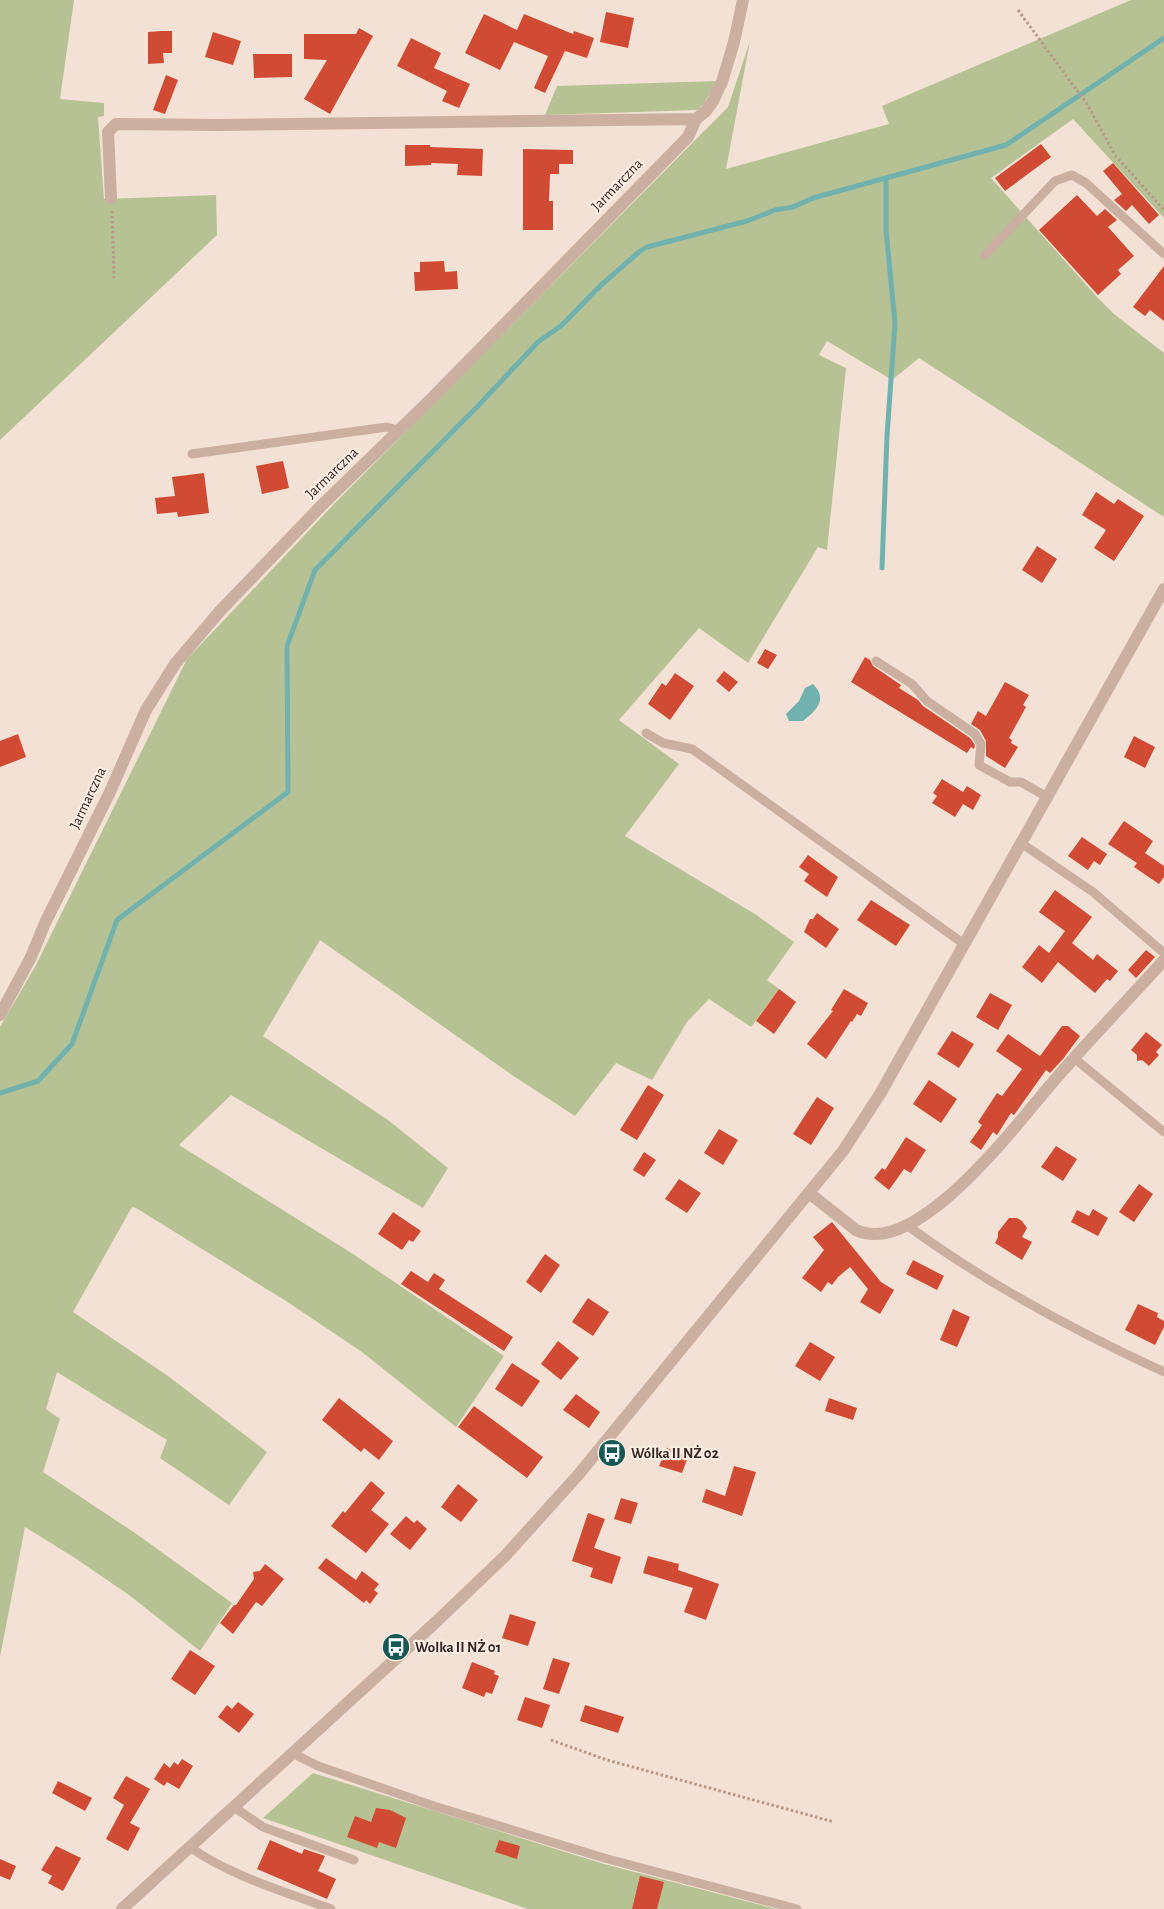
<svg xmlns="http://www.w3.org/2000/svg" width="1164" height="1909" font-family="'Alegreya Sans',sans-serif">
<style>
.green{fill:#b7c294}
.water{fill:#71b2ae}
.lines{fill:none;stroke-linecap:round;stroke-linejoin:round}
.stream{stroke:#71b2ae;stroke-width:5}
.building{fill:#d14b34}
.path{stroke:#b7998a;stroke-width:3;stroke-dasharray:2.5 2.5;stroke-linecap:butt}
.service{stroke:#cbafa0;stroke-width:9}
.minor{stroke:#cbafa0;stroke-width:12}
.tertiary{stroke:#cbafa0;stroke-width:12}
.labels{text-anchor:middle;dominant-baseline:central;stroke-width:4.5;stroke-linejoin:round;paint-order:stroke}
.street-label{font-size:15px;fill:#342724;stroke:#faece0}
.poi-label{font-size:15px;font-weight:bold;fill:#342724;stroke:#faece0;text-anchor:start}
</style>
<rect width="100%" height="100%" fill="#f2e1d4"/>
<path class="green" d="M 0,0 L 74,0 L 60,99 L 104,103 L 104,116 L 98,117 L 104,199 L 216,195 L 217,235 L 0,440 Z
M 1131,0 L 1164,0 L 1164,218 L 1073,119 L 991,178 L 1097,297 L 1114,314 L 1164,353 L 1164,517 L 919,358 L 892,380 L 827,341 L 819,355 L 846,368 L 827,550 L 818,547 L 748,663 L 699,628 L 619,720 L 679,764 L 625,836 L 755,914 L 794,942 L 767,980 L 779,989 L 751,1027 L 709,999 L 687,1022 L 652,1080 L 616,1063 L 575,1116 L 512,1075 L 320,940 L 263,1036 L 388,1120 L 448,1168 L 423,1208 L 231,1095 L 179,1145 L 353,1254 L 504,1356 L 456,1427 L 362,1352 L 286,1301 L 136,1208 L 132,1207 L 73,1312 L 168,1376 L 267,1452 L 229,1505 L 160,1458 L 167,1440 L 57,1372 L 46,1409 L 60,1419 L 43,1472 L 138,1535 L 232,1603 L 200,1651 L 129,1595 L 75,1558 L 25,1527 L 0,1657 L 0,1027 L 36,965 L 187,659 L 335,503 L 728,107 L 750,41 L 726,169 L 889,124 L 882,106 Z
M 717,81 L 705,102 L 698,110 L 545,115 L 557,86 Z
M 313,1773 L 604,1864 L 776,1909 L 528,1909 L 263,1818 Z"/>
<path class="water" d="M 813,684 C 828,699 817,710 803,721 L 789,721 L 786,714 L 799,701 L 805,688 Z"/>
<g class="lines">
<path class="stream" d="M 882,568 L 887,436 L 895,323 L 886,230 L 886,178
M 0,1093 L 38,1081 L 72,1044 L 117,920 L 288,792 L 287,646 L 315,570 L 477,407 L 538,342 L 562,325 L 600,286 L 639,252 L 647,247 L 747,221 L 775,210 L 793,207 L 813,198 L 1006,145 L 1164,38"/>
</g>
<path class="building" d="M 606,12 L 634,18 L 628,48 L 600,42 Z
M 484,14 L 517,30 L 524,14 L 573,34 L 574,31 L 594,38 L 587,58 L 565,51 L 545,93 L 534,88 L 548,56 L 514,42 L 500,70 L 465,53 Z
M 359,28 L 373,36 L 330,114 L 304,99 L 327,60 L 304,59 L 304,34 L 356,34 Z
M 161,31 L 172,31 L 172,53 L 163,53 L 164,63 L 148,64 L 148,32 Z
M 213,32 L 241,41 L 233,65 L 205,57 Z
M 411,38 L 441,53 L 434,68 L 470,84 L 459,108 L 442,101 L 447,91 L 397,66 Z
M 253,54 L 292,54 L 292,77 L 254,78 Z
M 166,75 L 178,80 L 165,114 L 153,110 Z
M 1041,144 L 1051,157 L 1005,191 L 995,178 Z
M 405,145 L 430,145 L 430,147 L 483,149 L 482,176 L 457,175 L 458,164 L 431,163 L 431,165 L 405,166 Z
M 523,149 L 573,150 L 573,164 L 559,164 L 559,174 L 550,174 L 549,201 L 553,201 L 553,230 L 523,230 Z
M 1113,163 L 1159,215 L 1149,224 L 1132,205 L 1126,211 L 1114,200 L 1122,194 L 1103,171 Z
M 1077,195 L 1097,216 L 1105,209 L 1117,220 L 1108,227 L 1134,256 L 1118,270 L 1121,274 L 1098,295 L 1039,230 Z
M 444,261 L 445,272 L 457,271 L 458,289 L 415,291 L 414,272 L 420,272 L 420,262 Z
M 1164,266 L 1164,321 L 1150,310 L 1145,316 L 1133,307 Z
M 283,461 L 289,488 L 262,494 L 256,466 Z
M 204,473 L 209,513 L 178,517 L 177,512 L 157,514 L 155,498 L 175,496 L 172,477 Z
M 1096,492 L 1114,504 L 1118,499 L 1144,516 L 1114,561 L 1094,548 L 1106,530 L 1082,515 Z
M 1037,546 L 1057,559 L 1042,583 L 1022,570 Z
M 765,649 L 777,655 L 768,669 L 757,663 Z
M 865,657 L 870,660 L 873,666 L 901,685 L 899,688 L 918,700 L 923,706 L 970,738 L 975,745 L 974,749 L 971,747 L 967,753 L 851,682 Z
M 724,671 L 738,682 L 729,692 L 716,681 Z
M 675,673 L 694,686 L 670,720 L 648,704 L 662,683 L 666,686 Z
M 1005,682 L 1029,695 L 1023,705 L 1026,707 L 1009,738 L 1012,740 L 1011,743 L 1018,747 L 1005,768 L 986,756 L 986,741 L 980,730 L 971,724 L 978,711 L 986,716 Z
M 18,734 L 26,757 L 0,767 L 0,741 Z
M 1134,736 L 1155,747 L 1145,768 L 1124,757 Z
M 942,779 L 963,792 L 967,786 L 981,795 L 973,810 L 963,804 L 955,817 L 932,803 L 937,796 L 933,793 Z
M 1124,821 L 1153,841 L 1145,853 L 1164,866 L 1164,877 L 1159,884 L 1134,867 L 1137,863 L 1108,844 Z
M 1082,837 L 1107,854 L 1100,865 L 1094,861 L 1088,870 L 1068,856 Z
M 808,855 L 838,877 L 827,897 L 804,881 L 809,874 L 799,867 Z
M 1055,890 L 1092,917 L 1072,943 L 1093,960 L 1097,954 L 1118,971 L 1110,981 L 1107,979 L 1095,993 L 1058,962 L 1042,983 L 1022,967 L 1039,945 L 1049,953 L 1065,931 L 1039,912 Z
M 871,900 L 910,925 L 896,946 L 857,920 Z
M 817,913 L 839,929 L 826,948 L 804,932 L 810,919 L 813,919 Z
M 1146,950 L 1155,957 L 1136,978 L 1128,970 Z
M 779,989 L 796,1002 L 774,1034 L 756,1021 Z
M 844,989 L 868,1003 L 861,1016 L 857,1014 L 852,1022 L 851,1021 L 826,1059 L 807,1044 L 833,1011 L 831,1010 Z
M 990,993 L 1012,1005 L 998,1030 L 976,1017 Z
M 1062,1026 L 1068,1026 L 1080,1036 L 1063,1059 L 1050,1073 L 1046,1070 L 1014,1115 L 1011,1113 L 997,1135 L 993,1132 L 981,1150 L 970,1142 L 982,1125 L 978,1122 L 997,1093 L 1002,1096 L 1022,1069 L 996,1051 L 1008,1034 L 1040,1056 Z
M 952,1031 L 974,1044 L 959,1068 L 937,1054 Z
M 1146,1032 L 1162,1045 L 1156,1052 L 1159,1055 L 1149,1066 L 1142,1060 L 1137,1061 L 1137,1055 L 1131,1050 Z
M 929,1080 L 957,1099 L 941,1123 L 913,1104 Z
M 648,1085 L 664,1095 L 637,1140 L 620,1130 Z
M 817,1097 L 834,1108 L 811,1145 L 793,1134 Z
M 719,1129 L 738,1140 L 723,1165 L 704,1153 Z
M 906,1137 L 926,1150 L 911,1173 L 904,1169 L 889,1190 L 874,1178 L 882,1168 L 885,1170 Z
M 1056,1146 L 1077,1159 L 1063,1181 L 1041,1167 Z
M 644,1152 L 656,1160 L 644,1177 L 633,1170 Z
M 679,1179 L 701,1193 L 687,1213 L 665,1199 Z
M 1139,1184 L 1153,1194 L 1134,1222 L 1119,1212 Z
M 1093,1209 L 1108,1218 L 1098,1236 L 1071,1222 L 1077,1210 L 1089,1216 Z
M 393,1212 L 421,1231 L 413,1242 L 409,1240 L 402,1250 L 378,1234 Z
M 1009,1218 L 1017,1218 L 1022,1221 L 1027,1228 L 1022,1237 L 1032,1242 L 1022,1260 L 995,1243 L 998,1237 L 998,1232 Z
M 832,1222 L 881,1282 L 894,1290 L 880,1314 L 860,1302 L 868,1289 L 850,1267 L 838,1277 L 832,1285 L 828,1282 L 821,1292 L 802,1278 L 824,1250 L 813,1237 Z
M 545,1254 L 560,1265 L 541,1293 L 526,1282 Z
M 913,1260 L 944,1276 L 937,1290 L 906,1274 Z
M 411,1271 L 428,1282 L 434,1273 L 445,1280 L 439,1289 L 513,1337 L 504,1351 L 401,1284 Z
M 588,1298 L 609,1312 L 593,1336 L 572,1322 Z
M 1138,1304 L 1158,1313 L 1157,1317 L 1164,1321 L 1164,1327 L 1155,1345 L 1125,1330 Z
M 953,1309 L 970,1317 L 957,1347 L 940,1340 Z
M 558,1341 L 579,1358 L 561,1380 L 541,1364 Z
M 810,1342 L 835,1357 L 820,1381 L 795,1366 Z
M 512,1363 L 540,1381 L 522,1407 L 495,1389 Z
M 576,1394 L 600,1412 L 589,1428 L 563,1410 Z
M 339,1398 L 393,1441 L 379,1460 L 364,1448 L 361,1452 L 322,1420 Z
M 829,1398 L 857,1408 L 853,1420 L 825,1411 Z
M 474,1406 L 543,1457 L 527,1478 L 458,1427 Z
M 667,1448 L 688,1457 L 682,1473 L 659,1466 Z
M 734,1466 L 756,1472 L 742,1516 L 702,1502 L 706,1489 L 725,1496 Z
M 371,1481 L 385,1493 L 371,1510 L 389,1524 L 366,1553 L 331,1526 L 343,1511 L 345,1513 Z
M 458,1484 L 478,1500 L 461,1522 L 441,1507 Z
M 621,1498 L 638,1503 L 631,1524 L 614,1519 Z
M 588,1513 L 605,1519 L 594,1548 L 621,1557 L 612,1584 L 590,1577 L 593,1568 L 572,1561 Z
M 406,1516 L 414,1523 L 417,1520 L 427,1529 L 410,1550 L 390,1534 Z
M 648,1556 L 679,1564 L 678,1570 L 719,1584 L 706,1620 L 684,1612 L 693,1588 L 643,1573 Z
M 326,1558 L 356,1580 L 362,1571 L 379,1584 L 374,1590 L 378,1593 L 370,1604 L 366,1600 L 364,1603 L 318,1568 Z
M 265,1564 L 284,1579 L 262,1606 L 256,1602 L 233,1634 L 220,1623 L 234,1605 L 236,1605 L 254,1579 L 253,1572 L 260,1571 Z
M 510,1614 L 536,1622 L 528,1646 L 502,1638 Z
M 190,1650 L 215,1666 L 195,1695 L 171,1679 Z
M 553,1658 L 570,1663 L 559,1694 L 543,1689 Z
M 472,1662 L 495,1671 L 494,1674 L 499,1676 L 492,1694 L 486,1692 L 484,1697 L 462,1688 Z
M 525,1697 L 550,1705 L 542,1728 L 517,1720 Z
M 238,1702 L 254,1714 L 239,1733 L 218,1717 L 227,1705 L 232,1709 Z
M 585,1705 L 624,1717 L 618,1733 L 580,1721 Z
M 182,1759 L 193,1766 L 179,1789 L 167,1782 L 164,1786 L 154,1779 L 164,1763 L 170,1768 L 174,1762 L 178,1765 Z
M 126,1776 L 150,1789 L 130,1823 L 140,1828 L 128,1851 L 106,1839 L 124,1805 L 113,1798 Z
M 58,1781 L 92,1798 L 85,1811 L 52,1793 Z
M 376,1808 L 390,1810 L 406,1818 L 396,1848 L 379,1842 L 377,1848 L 347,1837 L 355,1816 L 371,1822 Z
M 270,1840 L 302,1854 L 304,1849 L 325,1856 L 318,1871 L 336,1879 L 327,1899 L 257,1869 Z
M 499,1840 L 520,1846 L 517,1859 L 495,1852 Z
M 56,1846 L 81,1858 L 63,1891 L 48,1883 L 52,1876 L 41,1870 Z
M 0,1859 L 16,1866 L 10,1880 L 0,1876 Z
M 640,1876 L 664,1882 L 657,1909 L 632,1909 Z"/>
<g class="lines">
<path class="path" d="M 1018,10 L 1087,104 L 1115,155 L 1164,210
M 112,211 L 114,279
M 551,1740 L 607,1760 L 834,1822"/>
<path class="service" d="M 985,255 L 1055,181 L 1072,175 L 1086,183 L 1164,254
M 192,454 L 387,427 L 394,429 L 397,433
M 876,661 L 912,684 L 927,701 L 975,734 L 981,744 L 979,765 L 1010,782 L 1021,782 L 1047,797
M 646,733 L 663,743 L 692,749 L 702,756 L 964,944
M 1021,843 L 1093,892 L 1164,953
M 1074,1058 L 1164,1132
M 908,1226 C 987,1284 1075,1331 1164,1372
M 292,1753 L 318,1766 L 434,1806 L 604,1858 L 797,1909
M 234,1807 L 263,1827 L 354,1860
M 190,1847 C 228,1875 286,1892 331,1909"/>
<path class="minor" d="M 111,198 L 108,132 L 116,124 L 220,125 L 696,119
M 0,1015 L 31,957 L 45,923 L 109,794 L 146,710 L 175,664 L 220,611 L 321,506 L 433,397 L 688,137 L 696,119 L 706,111 L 713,101 L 722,82 L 734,42 L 743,0
M 809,1193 L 856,1230 C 919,1260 1022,1116 1059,1075 C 1093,1036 1129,999 1164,960"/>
<path class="tertiary" d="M 122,1909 L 436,1622 L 506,1555 L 579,1474 L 843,1151 L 880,1094 L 1164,589"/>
</g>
<defs>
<symbol id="bus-disc" viewBox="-11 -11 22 22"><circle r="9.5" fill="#165856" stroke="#faece0"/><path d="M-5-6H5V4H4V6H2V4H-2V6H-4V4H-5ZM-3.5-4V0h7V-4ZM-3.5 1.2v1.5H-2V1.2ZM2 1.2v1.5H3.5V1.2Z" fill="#fff"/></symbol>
</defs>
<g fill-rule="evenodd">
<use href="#bus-disc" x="596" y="1437" width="32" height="32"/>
<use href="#bus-disc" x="380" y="1631" width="32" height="32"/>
</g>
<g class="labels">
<g class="street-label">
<text transform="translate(617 185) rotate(-46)">Jarmarczna</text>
<text transform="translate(332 473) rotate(-44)">Jarmarczna</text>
<text transform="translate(88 798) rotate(-65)">Jarmarczna</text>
</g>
<g class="poi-label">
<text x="631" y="1453">Wólka II NŻ 02</text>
<text x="415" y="1647">Wolka II NŻ 01</text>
</g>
</g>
</svg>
